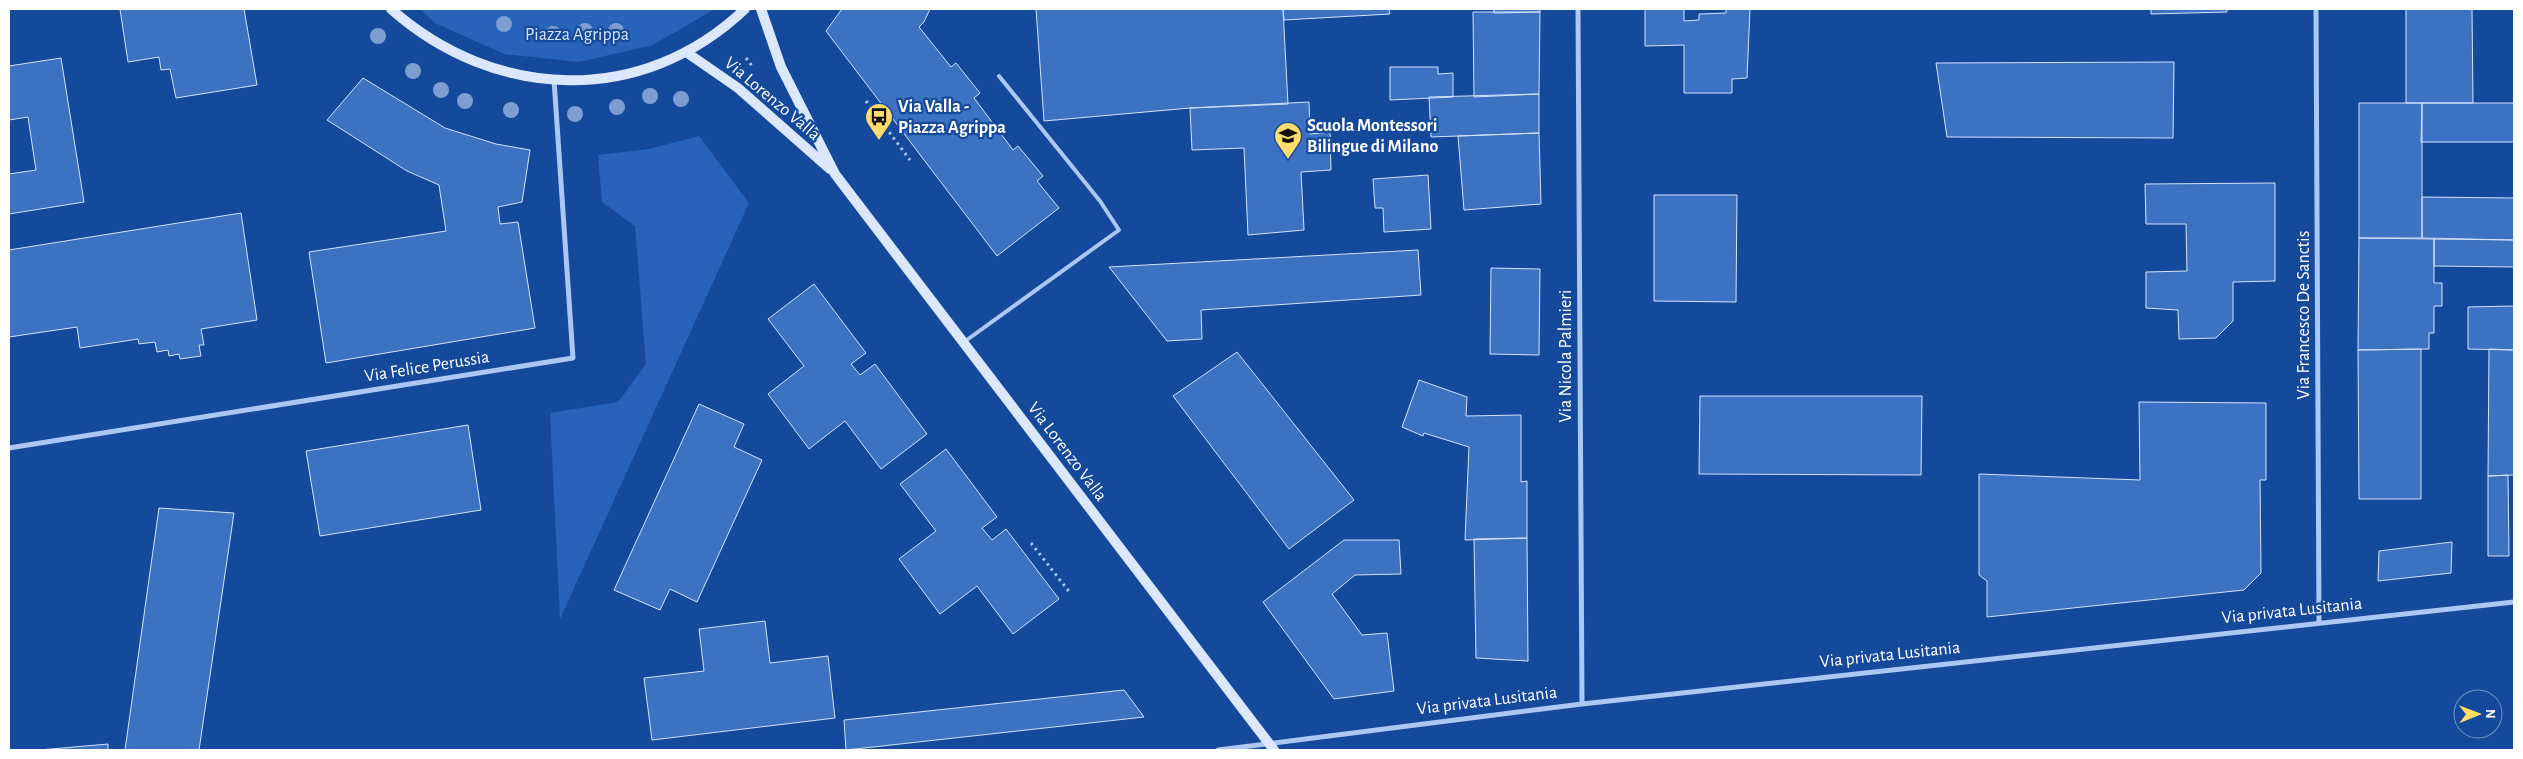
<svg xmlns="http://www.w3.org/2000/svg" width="2523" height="759" font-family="'Alegreya Sans',sans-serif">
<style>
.green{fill:#2862b9}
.building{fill:#3d72c2;stroke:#d3e4fd}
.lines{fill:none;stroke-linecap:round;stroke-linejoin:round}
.path{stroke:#abc7f3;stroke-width:3;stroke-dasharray:2.5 4;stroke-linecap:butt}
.service{stroke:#abc7f3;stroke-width:4}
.minor{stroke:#abc7f3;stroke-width:5}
.secondary{stroke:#dae7fd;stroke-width:10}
.tree{fill:#7e9ed1}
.labels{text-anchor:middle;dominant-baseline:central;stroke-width:4.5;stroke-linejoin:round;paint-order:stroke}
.park-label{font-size:18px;fill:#d3e4fd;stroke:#15499b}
.street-label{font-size:18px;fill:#fff;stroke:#15499b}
.poi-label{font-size:18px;font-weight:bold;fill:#fff;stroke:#15499b;text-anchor:start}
</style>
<rect width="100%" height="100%" fill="#15499b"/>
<path class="green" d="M 420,9 L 715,9 L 653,45 L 579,62 L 504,54 L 435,23 Z
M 699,136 L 749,203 L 560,619 L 550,413 L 618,402 L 646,364 L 635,226 L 602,202 L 598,155 L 649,149 Z"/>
<path class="building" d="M 120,9 L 244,9 L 257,85 L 176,98 L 170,69 L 161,70 L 159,57 L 128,62 Z
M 842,9 L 930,9 L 924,22 L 919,27 L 951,67 L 956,63 L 980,93 L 974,98 L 1013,150 L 1018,146 L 1043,176 L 1037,181 L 1059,208 L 997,256 L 826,31 Z
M 1036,9 L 1283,9 L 1288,104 L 1190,108 L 1044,121 Z
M 1283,9 L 1389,9 L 1390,14 L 1284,20 Z
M 1494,9 L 1540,9 L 1540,12 L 1494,13 Z
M 1645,9 L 1684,9 L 1684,21 L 1699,20 L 1699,14 L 1726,13 L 1726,9 L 1750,9 L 1747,78 L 1732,79 L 1732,93 L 1684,93 L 1684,45 L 1645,46 Z
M 2151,9 L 2227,9 L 2227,12 L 2151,14 Z
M 2406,9 L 2472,9 L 2473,103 L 2406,103 Z
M 1473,12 L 1540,12 L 1539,94 L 1474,97 Z
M 61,58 L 84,202 L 9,214 L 9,174 L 36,170 L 28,117 L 9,120 L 9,66 Z
M 2174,62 L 2173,138 L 1947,137 L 1936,63 Z
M 1390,67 L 1438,67 L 1438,74 L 1453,73 L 1453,97 L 1390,100 Z
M 363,78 L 445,128 L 496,144 L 530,150 L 522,202 L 498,207 L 500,224 L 518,222 L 535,328 L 326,363 L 309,252 L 446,231 L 439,185 L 407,171 L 327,120 Z
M 1539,94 L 1539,133 L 1431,137 L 1429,97 Z
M 1309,102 L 1310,134 L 1330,132 L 1331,170 L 1301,172 L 1304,230 L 1248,235 L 1244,148 L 1192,150 L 1190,108 Z
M 2359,103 L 2422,103 L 2422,238 L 2359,238 Z
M 2422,103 L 2514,103 L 2514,142 L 2421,142 Z
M 1539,133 L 1541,204 L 1464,210 L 1458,136 Z
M 1428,175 L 1431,229 L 1384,232 L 1383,208 L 1375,208 L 1373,179 Z
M 2275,183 L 2275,281 L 2233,282 L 2233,321 L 2216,338 L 2179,339 L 2178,310 L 2146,308 L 2146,272 L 2187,271 L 2186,224 L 2146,224 L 2145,184 Z
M 1654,195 L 1737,195 L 1736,302 L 1654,301 Z
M 2422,197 L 2514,198 L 2514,240 L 2422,238 Z
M 241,213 L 257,320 L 201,329 L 204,345 L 199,345 L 201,356 L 180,359 L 179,354 L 169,356 L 168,350 L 157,352 L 155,342 L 139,344 L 138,339 L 80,348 L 77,327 L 9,337 L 9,250 Z
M 2359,238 L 2434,239 L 2434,283 L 2442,283 L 2442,306 L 2434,306 L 2434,333 L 2429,333 L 2429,349 L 2358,350 Z
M 2434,239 L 2514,240 L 2514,267 L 2434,266 Z
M 1418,250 L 1421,295 L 1201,310 L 1202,339 L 1167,341 L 1109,267 Z
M 1491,268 L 1540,269 L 1539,355 L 1490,354 Z
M 814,284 L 866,353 L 851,364 L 860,375 L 875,364 L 927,434 L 881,469 L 845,421 L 809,449 L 768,394 L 804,366 L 768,319 Z
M 2514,306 L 2514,350 L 2468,349 L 2468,307 Z
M 2421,349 L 2421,499 L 2359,499 L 2358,350 Z
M 2489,349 L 2514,350 L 2514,475 L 2488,476 Z
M 1237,352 L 1354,500 L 1289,549 L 1173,396 Z
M 1419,380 L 1467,397 L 1466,416 L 1521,415 L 1521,482 L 1527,481 L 1527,538 L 1465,540 L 1469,447 L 1424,433 L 1423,436 L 1402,427 Z
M 1700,396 L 1922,396 L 1921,475 L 1699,474 Z
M 2139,402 L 2266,403 L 2266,480 L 2260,480 L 2261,573 L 2244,590 L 1987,617 L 1987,581 L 1979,575 L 1979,474 L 2140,480 Z
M 699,404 L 744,424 L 734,447 L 762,460 L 697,602 L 670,589 L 660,610 L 614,590 Z
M 468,425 L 481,510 L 320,536 L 306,451 Z
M 946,449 L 997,517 L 982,528 L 992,540 L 1006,529 L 1059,599 L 1013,634 L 977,586 L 940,614 L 899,559 L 936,531 L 900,484 Z
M 2508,475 L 2509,556 L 2488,556 L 2488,476 Z
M 159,508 L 234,513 L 199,750 L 125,750 Z
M 1527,538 L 1528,661 L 1476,658 L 1474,539 Z
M 1344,540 L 1399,540 L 1401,574 L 1355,575 L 1332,594 L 1362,635 L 1387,633 L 1394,691 L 1334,699 L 1263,602 Z
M 2452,542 L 2451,573 L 2378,581 L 2379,551 Z
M 765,621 L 770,663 L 828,656 L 835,718 L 652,740 L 644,678 L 704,671 L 699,629 Z
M 1124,690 L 1144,717 L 846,750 L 844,720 Z
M 108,744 L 108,750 L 38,750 L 51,749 Z"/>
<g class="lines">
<path class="path" d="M 746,58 L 753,67
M 866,101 L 910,160
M 1031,543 L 1071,594"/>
<path class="service" d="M 964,342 L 1119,230 L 1100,201 L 999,76"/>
<path class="minor" d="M 1578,9 L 1582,704
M 2316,9 L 2319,622
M 9,448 L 573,358 L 554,80
M 1218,750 L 1582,704 L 2514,602"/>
<path class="secondary" d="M 391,9 C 495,101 642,107 745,9
M 761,9 L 781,67 L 835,174 L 1274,750
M 686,52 L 738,88 L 830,169"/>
</g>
<g class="tree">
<circle cx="504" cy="24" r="8"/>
<circle cx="585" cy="31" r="8"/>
<circle cx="616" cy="31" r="8"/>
<circle cx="553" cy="34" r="8"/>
<circle cx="378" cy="36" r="8"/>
<circle cx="413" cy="71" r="8"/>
<circle cx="441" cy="90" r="8"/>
<circle cx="650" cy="96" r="8"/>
<circle cx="681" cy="99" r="8"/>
<circle cx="465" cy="101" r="8"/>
<circle cx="617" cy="107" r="8"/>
<circle cx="511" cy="110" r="8"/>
<circle cx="575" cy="114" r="8"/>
</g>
<defs>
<symbol id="bus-pin" viewBox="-11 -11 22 30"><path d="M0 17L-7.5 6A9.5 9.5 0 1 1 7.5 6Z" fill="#ffdc6c" stroke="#15499b"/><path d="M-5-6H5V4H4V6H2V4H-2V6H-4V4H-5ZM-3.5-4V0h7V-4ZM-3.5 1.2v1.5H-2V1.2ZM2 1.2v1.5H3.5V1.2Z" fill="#111"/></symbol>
<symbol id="school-pin" viewBox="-11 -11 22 30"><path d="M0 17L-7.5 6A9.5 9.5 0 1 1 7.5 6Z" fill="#ffdc6c" stroke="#15499b"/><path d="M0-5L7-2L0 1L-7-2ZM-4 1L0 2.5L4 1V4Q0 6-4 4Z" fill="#111"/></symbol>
</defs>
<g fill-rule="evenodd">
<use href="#bus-pin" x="863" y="101" width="32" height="43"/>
<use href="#school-pin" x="1272" y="120" width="32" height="43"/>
</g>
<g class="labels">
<g class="park-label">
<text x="577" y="35">Piazza Agrippa</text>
</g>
<g class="street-label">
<text transform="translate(772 99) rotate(40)">Via Lorenzo Valla</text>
<text transform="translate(2304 315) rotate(-90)">Via Francesco De Sanctis</text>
<text transform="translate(1566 356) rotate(-90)">Via Nicola Palmieri</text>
<text transform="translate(427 367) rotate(-9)">Via Felice Perussia</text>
<text transform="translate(1067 452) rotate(53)">Via Lorenzo Valla</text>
<text transform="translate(2292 611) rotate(-6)">Via privata Lusitania</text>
<text transform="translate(1890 655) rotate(-6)">Via privata Lusitania</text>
<text transform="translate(1487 701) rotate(-7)">Via privata Lusitania</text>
</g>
<g class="poi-label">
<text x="898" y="107">Via Valla -<tspan x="898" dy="21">Piazza Agrippa</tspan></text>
<text x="1307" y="126">Scuola Montessori<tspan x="1307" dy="21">Bilingue di Milano</tspan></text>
</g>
</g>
<rect width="2523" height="759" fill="none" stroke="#ffffff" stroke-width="20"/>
<g transform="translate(2478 714) rotate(89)"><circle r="24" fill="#15499b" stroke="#7392c3"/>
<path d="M0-4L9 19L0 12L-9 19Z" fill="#ffdc6c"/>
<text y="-8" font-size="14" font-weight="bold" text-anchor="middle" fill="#ffffff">N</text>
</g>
</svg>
